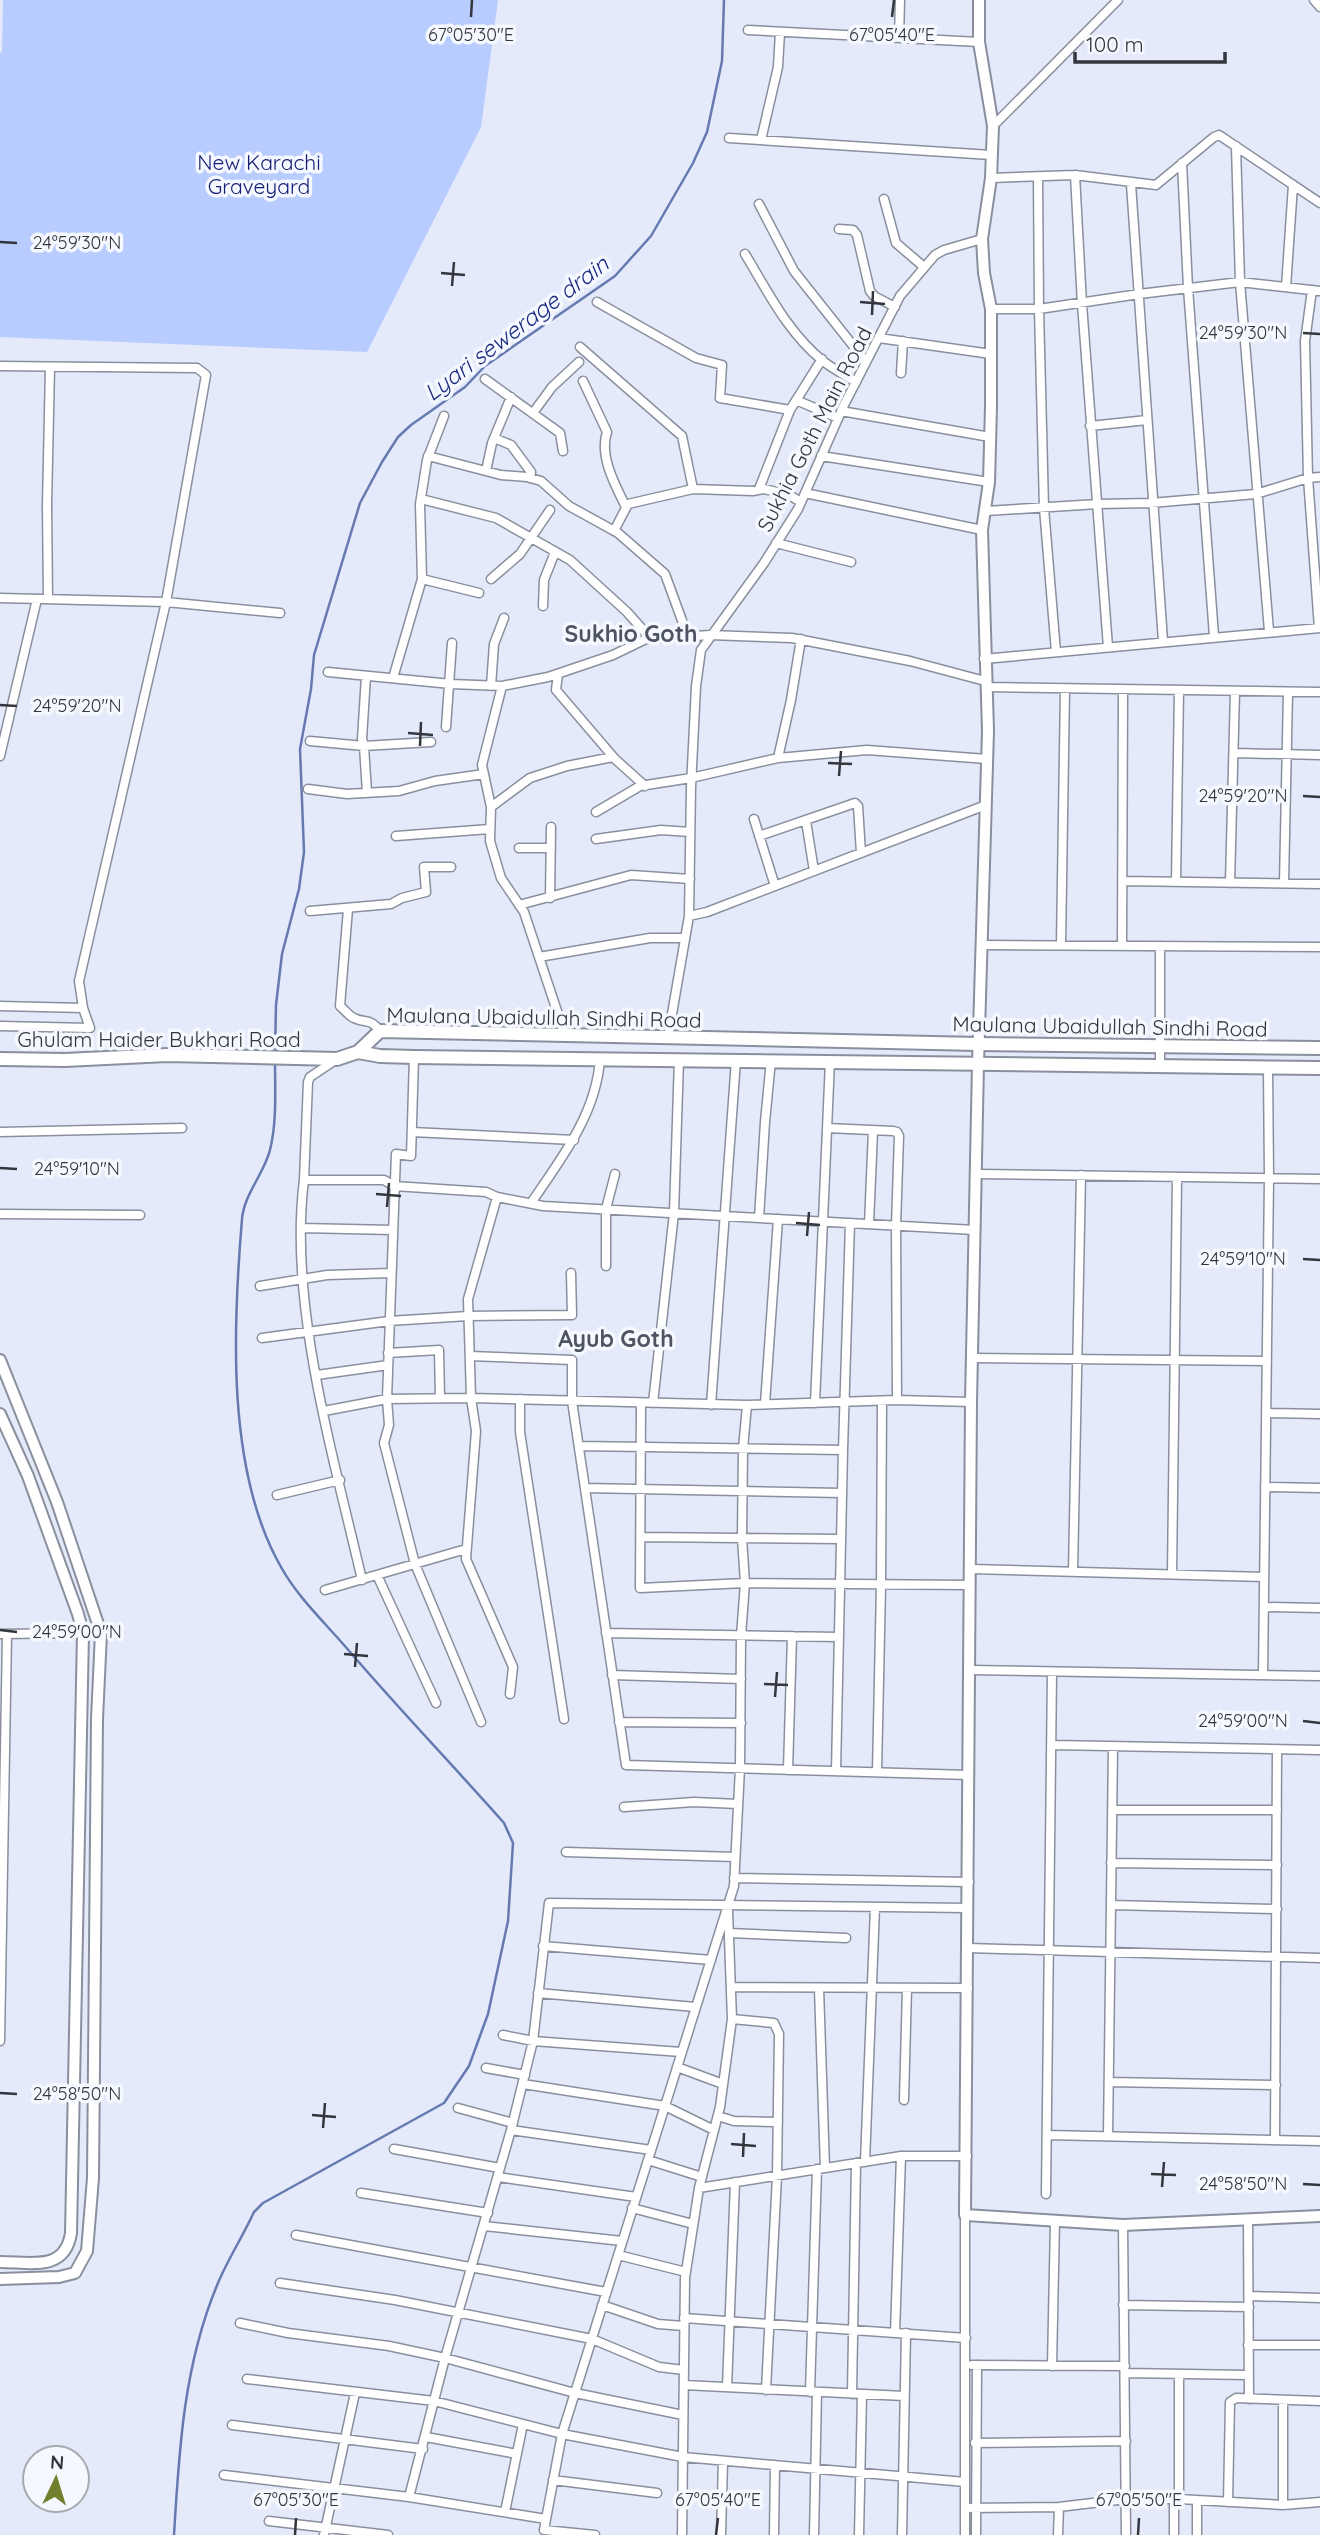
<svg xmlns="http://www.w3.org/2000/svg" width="1320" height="2535" font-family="Quicksand,sans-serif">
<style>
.green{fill:#b8ccff}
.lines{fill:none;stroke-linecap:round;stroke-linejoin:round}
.stream{stroke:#667ab1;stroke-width:2.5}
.street-casing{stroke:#898f9d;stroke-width:11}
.secondary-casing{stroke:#898f9d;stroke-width:14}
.primary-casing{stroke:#898f9d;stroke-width:16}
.street{stroke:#fff;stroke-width:8}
.secondary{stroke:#fff;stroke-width:10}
.primary{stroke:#fff;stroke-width:12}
.ticks{fill:none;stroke:#34363d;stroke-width:2.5}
.labels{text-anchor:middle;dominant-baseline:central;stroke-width:7;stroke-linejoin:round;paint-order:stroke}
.park-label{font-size:21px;fill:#121d74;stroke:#f5f8fe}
.street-label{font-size:21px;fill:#34363d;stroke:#f5f8fe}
.water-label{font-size:23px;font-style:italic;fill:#192980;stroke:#f5f8fe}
.neighbourhood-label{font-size:23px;font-weight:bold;fill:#4e5461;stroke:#f5f8fe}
.ticks-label{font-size:18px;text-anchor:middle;fill:#34363d;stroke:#f5f8fe;stroke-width:7;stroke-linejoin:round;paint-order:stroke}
</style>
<rect width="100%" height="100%" fill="#e4eafa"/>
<path class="green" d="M 3,0 L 498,0 L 481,127 L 367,352 L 0,337 L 0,53 L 2,52 Z"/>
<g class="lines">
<path class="stream" d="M 275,1054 L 276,1005 L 282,954 L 299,889 L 304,852 L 300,749 L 311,689 L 314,655 L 360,503 L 382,462 L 398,437 L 411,425 L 465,387 L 485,366 L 615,276 L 651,236 L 693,163 L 707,132 L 722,61 L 724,0
M 174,2535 C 179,2449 184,2363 218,2283 C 228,2259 243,2236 254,2212 L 263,2203 L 444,2103 L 469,2066 L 488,2014 L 508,1921 L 513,1843 L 504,1823 C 451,1763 396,1706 344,1645 C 323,1621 297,1596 281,1567 C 226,1471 233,1326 242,1219 C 244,1194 264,1174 270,1150 C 277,1122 275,1090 275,1060"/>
<defs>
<path id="street" d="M 1314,0 L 1320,7
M 748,30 L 979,42
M 899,38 L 900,0
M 993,126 L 1118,0
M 729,138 L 991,155
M 761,140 L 778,67 L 780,32
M 1236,146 L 1240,282 L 1269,631
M 1182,163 L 1188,288 L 1214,636
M 1075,175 L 1082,304 L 1108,647
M 1038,177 L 1039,309 L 1044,508 L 1056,652
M 991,178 L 1075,175 L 1156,185 L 1214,137 L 1219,135 L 1320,203
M 1131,184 L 1163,641
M 884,199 L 896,243 L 924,267
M 759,204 L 794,271 L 866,362
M 839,229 L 853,230 L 857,235 L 870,291 L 874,296 L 895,307
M 745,254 C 768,292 788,333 823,361 C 833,369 845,375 856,382
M 1286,287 L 1293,185
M 1312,290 L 1305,341 L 1308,478 L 1319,628
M 597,302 L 696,358 L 722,365 L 720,398 L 790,410
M 991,309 L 1039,309 L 1139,294 L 1240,282 L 1320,291
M 879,338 L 991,354
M 580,347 L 682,436 L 693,489
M 0,366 L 197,368 L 206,375 L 166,602 L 79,981 L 83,1008 L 90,1028 L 0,1026
M 901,373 L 903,341
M 485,379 L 560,433 L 563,451
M 583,381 L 607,432 C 599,456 615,485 626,507
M 796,400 L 838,418
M 841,411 L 990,437
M 533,413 L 552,387 L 579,362
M 1090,426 L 1147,420
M 494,438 L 511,445 L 531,472 L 530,478
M 428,456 L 501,475 L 527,477 L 541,481 L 569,506 L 618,533 L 665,574 L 688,637
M 821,456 L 989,482
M 486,471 L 492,443 L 511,397
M 759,489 L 790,410 L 822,359
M 805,493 L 982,530
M 421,499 L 496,518 L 570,560 L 627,612 L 651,639
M 986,511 L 1098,504 L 1151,503 L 1256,494 L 1308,478 L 1320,477
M 614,531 L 628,504 L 693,489 L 753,491 L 764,489 L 789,495 L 801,502
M 776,543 L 851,562
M 422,579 L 479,593
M 491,579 L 520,554 L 550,510
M 0,598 L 166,602 L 280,613
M 48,599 L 47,505 L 50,367
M 543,606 L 544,580 L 555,552
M 984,659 L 1320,628
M 328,672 L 451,684 L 502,686 L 548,677 L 613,655 L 646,639 L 710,635 L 792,638 L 910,661 L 985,681
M 558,674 L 556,690 L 615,759 L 645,786
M 366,676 L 362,739 L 364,746 L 367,793
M 393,678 L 422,579 L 420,504 L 427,460 L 444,416
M 491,686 L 494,644 L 504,618
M 502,686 L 482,765 L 491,807 L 490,841 L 501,878 L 524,912 L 565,1035
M 986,687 L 1320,692
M 446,727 L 452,643
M 310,741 L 364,746 L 431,742
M 1234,753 L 1320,755
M 0,756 L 37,599
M 778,758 L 791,700 L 801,639
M 308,789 L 347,794 L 399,791 L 435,781 L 484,774
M 491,807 L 530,778 L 567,766 L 613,757
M 596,812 L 640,786 L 691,778 L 778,758 L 867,750 L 987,759
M 754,819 L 775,886
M 806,821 L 814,871
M 396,836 L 490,829
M 759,836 L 855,803 L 858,806 L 861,853
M 596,839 L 661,830 L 690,832
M 519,848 L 551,848
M 1123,881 L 1320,884
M 1176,882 L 1179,690
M 1230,883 L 1235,691
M 1284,883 L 1288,692
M 550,898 L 551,827
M 519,905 L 631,875 L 690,879
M 348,909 L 340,1006 C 344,1009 349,1016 354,1018 C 366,1024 369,1017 380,1031
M 310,911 L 391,904 L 402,898 L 426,892 L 424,867 L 451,867
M 689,916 L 707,912 L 986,805
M 981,945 L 1320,947
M 1061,945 L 1065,689
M 1122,945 L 1123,690
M 1160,946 L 1160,1067
M 539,957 L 650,938 L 685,938
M 0,1006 L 83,1008
M 668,1037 L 689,916 L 691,787 L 696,686 L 701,650 L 764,563 L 798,509 L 844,405 L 900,296 L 935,255 L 944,250 L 982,239
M 414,1057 L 411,1156 L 396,1154 L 387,1399 L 389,1425 L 384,1443 L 415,1564 L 481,1722
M 827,1128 L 893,1131 L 897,1132 L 899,1136 L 896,1226 L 897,1400
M 0,1132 L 182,1128
M 412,1132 L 574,1140
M 976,1174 L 1320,1179
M 304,1180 L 308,1082 L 310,1077 L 337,1059
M 531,1203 C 561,1159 597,1113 600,1058
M 0,1214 L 140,1215
M 759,1218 L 765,1122 L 771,1060
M 869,1224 L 873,1131
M 301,1228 L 393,1230
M 606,1266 L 606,1209 L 615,1174
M 260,1286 L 327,1275 L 391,1273
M 262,1338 L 389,1321 L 468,1316 L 572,1315 L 571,1273
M 388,1353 L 439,1350 L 440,1398
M 470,1356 L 572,1360 L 572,1401 L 626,1765 L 969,1775
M 972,1358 L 1267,1361
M 317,1375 L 388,1365
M 520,1399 L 520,1432 L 564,1719
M 641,1403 L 640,1588 L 745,1583 L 970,1585
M 653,1403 L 674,1213 L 679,1059
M 815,1403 L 830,1061
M 765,1404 L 778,1219
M 711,1405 L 736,1060
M 324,1411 L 387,1399 L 471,1398 L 747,1405 L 897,1400 L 971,1402
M 1266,1413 L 1320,1414
M 579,1446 L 843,1450
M 1265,1487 L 1320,1488
M 585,1488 L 842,1493
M 277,1495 L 340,1480
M 641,1537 L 841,1539
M 971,1569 L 1264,1577
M 1073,1572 L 1081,1175
M 1172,1574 L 1177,1177
M 377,1575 L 436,1703
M 362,1580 C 334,1458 288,1304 304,1180 L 384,1180 L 394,1186 L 486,1192 L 497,1197
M 325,1590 L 466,1549
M 1264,1607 L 1320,1608
M 606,1633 L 839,1637
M 0,1634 L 83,1633
M 970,1670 L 1320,1676
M 612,1675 L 741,1679
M 1263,1675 L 1269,1178 L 1268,1068
M 510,1694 L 513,1667 L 466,1559 L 476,1431 L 471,1398 L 468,1299 L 497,1197 L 543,1206 L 975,1230
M 619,1722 L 741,1723
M 1052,1745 L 1320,1750
M 788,1770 L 792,1636
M 836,1771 L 843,1450 L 850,1223
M 877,1772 L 881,1586 L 882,1401
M 624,1807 L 694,1802 L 738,1804
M 1112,1810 L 1277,1810
M 566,1852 L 735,1857
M 1111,1863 L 1277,1865
M 734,1878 L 969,1882
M 1111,1905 L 1277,1909
M 729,1933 L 846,1938
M 543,1946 L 711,1960
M 968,1948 L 1320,1958
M 731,1987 L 968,1988
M 819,1988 L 825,2168
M 538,1993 L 695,2007
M 732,2019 L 774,2023 L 779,2034 L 777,2176 L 766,2390
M 503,2035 L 533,2041 L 681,2052
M 0,2041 L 7,1634
M 677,2067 L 723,2084
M 486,2068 L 525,2075
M 1109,2082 L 1276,2085
M 523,2084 L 665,2106 L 714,2130
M 904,2100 L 907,1988
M 458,2108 L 513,2123
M 718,2116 L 734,2121 L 778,2122
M 511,2130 L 651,2150
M 1047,2135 L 1320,2141
M 1108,2136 L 1113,1747
M 1275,2140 L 1277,1750
M 394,2149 L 500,2168
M 648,2160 L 702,2177
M 865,2162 L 875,1907
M 498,2177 L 636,2197
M 699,2188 L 901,2156 L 967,2156
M 361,2193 L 488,2213
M 1046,2194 L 1052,1672
M 632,2208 L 693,2224
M 1248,2221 L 1249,2399
M 1123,2225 L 1126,2535
M 484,2226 L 622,2241
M 296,2235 L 606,2292
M 618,2255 L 686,2272
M 280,2283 L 395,2300 L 592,2339 L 659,2367 L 684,2370
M 1250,2296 L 1320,2298
M 602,2305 L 658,2324 L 684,2326
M 1123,2305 L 1249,2307
M 684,2318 L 966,2338
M 240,2323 L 288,2333 L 389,2346 L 445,2358 L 575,2393 L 683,2415
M 895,2333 L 901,2156
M 1248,2345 L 1320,2345
M 972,2365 L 1125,2366
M 1052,2366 L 1055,2221
M 1126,2373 L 1248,2375
M 1179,2375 L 1179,2499
M 247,2379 L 434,2401 L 562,2434 L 683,2457 L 965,2482
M 684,2385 L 904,2396
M 727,2387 L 735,2182
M 810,2392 L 817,2169
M 852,2394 L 856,2163
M 1283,2401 L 1283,2505
M 232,2425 L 423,2449
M 426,2437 L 517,2454
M 975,2443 L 1126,2441
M 224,2475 L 409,2497 L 546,2519
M 553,2480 L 657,2493
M 409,2497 L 445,2358 L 511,2130 L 533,2041 L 549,1903 L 968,1908
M 1174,2499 L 1174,2535
M 1197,2501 L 1197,2535
M 1228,2502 L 1230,2402 L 1236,2398 L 1320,2401
M 965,2508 L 1059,2507 L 1126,2499 L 1179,2499 L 1283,2505 L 1320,2502
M 505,2512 L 523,2424
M 269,2521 L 388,2535
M 324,2535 L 355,2393
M 595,2535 L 544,2530 L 562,2434 L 734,1886 L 740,1768 L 741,1636 L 745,1583 L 742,1538 L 743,1449 L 747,1405
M 682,2535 L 685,2278 L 699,2188 L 720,2107 L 732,2019 L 728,1911
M 721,2535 L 723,2461
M 774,2535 L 775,2465
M 814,2535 L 817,2392
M 859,2535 L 862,2395
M 902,2535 L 906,2333
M 965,2535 L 965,2215
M 976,2535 L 977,2365
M 1058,2535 L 1059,2507"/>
<path id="secondary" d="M 979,0 L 979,42 L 993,126 L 991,178 L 982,239 L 984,273 L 991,309 L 991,407 L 989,482 L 982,530 L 988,731 L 978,1064 L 971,1402 L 965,2215 L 1123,2225 L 1320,2216
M 0,1360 L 57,1502 L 101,1633 L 97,1719 L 93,2178 L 87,2251 L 75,2273 L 59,2277 L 0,2279
M 0,1414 L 28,1476 L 78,1614 L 83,1633 L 71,2233 C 65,2272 31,2262 0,2262"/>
<path id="primary" d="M 358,1052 L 380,1056 L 414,1057 L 1320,1068
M 0,1059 L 65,1060 L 167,1055 L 337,1059 L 358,1052 L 380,1031 L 978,1044 L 1320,1048"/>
</defs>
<use href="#street" class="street-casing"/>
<use href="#secondary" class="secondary-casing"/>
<use href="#primary" class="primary-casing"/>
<use href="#street" class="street"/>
<use href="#secondary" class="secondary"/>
<use href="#primary" class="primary"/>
</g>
<path class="ticks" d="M 471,17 L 472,0M 892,17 L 894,0M 0,242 L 17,243M 441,273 L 465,275M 452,286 L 454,262M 860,302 L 885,304M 872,315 L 873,291M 1303,333 L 1320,334M 0,705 L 17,706M 408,733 L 433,735M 420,746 L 421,722M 828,763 L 852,764M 839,776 L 841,751M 1303,796 L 1320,797M 0,1168 L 17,1169M 376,1194 L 401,1196M 387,1207 L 389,1183M 796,1223 L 820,1225M 807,1236 L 809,1212M 1303,1259 L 1320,1260M 0,1630 L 17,1632M 344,1654 L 368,1656M 355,1667 L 357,1643M 764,1684 L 788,1685M 775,1697 L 777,1672M 1303,1721 L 1320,1723M 0,2093 L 17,2094M 312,2115 L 336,2117M 323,2128 L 325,2103M 731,2144 L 756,2146M 743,2157 L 744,2133M 1151,2174 L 1176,2175M 1303,2184 L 1320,2185M 1162,2187 L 1164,2162M 295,2535 L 296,2518M 716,2535 L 718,2518M 1138,2535 L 1139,2518"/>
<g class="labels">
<g class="park-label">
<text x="259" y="162">New Karachi<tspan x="259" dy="24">Graveyard</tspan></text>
</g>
<g class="street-label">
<text transform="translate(814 429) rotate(-63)">Sukhia Goth Main Road</text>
<text transform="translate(544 1017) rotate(1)">Maulana Ubaidullah Sindhi Road</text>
<text transform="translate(1110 1026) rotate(1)">Maulana Ubaidullah Sindhi Road</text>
<text x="159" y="1039">Ghulam Haider Bukhari Road</text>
</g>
<g class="water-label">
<text transform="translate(516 328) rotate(-37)">Lyari sewerage drain</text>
</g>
<g class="neighbourhood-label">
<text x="631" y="633">Sukhio Goth</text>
<text x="616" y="1338">Ayub Goth</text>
</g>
</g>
<g class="ticks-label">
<text x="471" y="41">67°05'30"E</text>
<text x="892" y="41">67°05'40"E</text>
<text x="77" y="249">24°59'30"N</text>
<text x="1243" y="339">24°59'30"N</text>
<text x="77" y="712">24°59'20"N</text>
<text x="1243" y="802">24°59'20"N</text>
<text x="77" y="1175">24°59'10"N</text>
<text x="1243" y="1265">24°59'10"N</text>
<text x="77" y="1638">24°59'00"N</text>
<text x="1243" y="1727">24°59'00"N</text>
<text x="77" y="2100">24°58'50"N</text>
<text x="1243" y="2190">24°58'50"N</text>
<text x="296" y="2506">67°05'30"E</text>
<text x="718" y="2506">67°05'40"E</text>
<text x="1139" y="2506">67°05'50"E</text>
</g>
<g transform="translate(56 2479) rotate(4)"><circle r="33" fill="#f5f8fe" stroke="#a8aab1" stroke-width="2"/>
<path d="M0-5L12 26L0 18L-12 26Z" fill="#72802e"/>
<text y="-10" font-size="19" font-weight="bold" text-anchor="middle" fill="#34363d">N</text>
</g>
<path d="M1075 52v10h150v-10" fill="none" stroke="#34363d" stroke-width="3.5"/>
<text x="1086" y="52" font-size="21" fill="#34363d" stroke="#f5f8fe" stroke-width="5" paint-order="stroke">100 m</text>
</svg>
